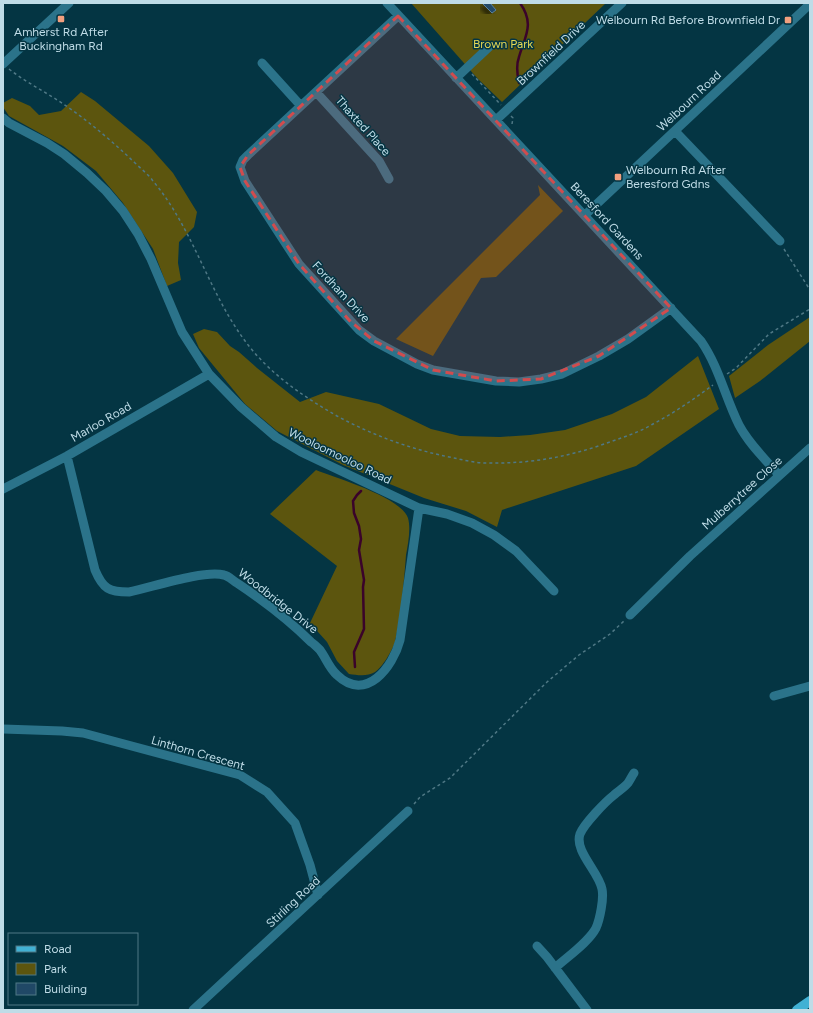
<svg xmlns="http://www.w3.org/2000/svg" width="813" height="1013" font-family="Figtree,sans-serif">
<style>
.green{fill:#5c550e}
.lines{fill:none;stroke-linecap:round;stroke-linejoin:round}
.stream{stroke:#3a032a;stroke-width:2.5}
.building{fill:#204866;stroke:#5680a0;filter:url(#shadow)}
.path{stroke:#4f7885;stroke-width:1.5;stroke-dasharray:3 3;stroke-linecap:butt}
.minor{stroke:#2b738a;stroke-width:9}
.major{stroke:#41b1d4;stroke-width:10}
.marked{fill:#d14c4e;fill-opacity:0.2;stroke:#d14c4e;stroke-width:3;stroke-dasharray:8 5;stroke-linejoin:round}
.poi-dot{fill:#f2a07f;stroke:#043543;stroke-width:1.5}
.labels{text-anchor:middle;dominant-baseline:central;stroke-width:3;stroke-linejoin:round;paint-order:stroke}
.poi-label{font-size:12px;fill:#bfdce7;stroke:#043543;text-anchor:end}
.park-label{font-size:12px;fill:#e6d854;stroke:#043543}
.street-label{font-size:12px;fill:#bfdce7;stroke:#043543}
</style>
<defs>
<filter id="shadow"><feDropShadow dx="-3.5" dy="3.5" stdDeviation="2" flood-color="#0009"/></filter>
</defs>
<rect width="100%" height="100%" fill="#043543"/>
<path class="green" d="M 411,3 L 606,3 L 502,102 L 478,79 Z
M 81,92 L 95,101 L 149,146 L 173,173 L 197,212 L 194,227 L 179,242 L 178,263 L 181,280 L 167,286 L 153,249 L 123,203 L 96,171 L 63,146 L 9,116 L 3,107 L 3,103 L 12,98 L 30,106 L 39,115 L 61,111 Z
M 538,185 L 563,211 L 496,277 L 481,278 L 433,356 L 396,339 L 540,195 Z
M 810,317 L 810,341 L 760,381 L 735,398 L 729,376 L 768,345 Z
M 204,329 L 217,332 L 230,346 L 239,352 L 257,368 L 300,402 L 326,392 L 379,404 L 431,429 L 460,436 L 500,437 L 530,435 L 565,430 L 612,414 L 646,397 L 698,356 L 719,409 L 636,466 L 502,510 L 497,527 L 466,511 L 424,498 L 343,465 L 277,431 L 245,404 L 199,348 L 193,334 Z
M 316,470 C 336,478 401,497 408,518 C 411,529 408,544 406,555 C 404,582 401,615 395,642 C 393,649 382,668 375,672 C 367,677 357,675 349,674 L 337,661 L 327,642 L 310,623 L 337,566 L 270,514 Z"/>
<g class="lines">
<path class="stream" d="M 519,83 C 517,74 516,65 519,57 C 525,36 535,24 520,3
M 355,667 L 354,652 L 364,629 L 363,587 L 364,580 L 359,550 L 361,539 L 359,526 L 354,513 L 353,501 L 357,495 L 361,491"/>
</g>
<path class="building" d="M 482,3 L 490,3 L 496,10 L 492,13 Z"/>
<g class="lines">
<path class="path" d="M 9,69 C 28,84 50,94 69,108 C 92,124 114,143 134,162 C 141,169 148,174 153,181 C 196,232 210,300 253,351 C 276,378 306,398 337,416 C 374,436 413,450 454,458 C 464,460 475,463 485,463 C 526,464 565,458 604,444 C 621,438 638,433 653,424 C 674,413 694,399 713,385
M 472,74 L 501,105
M 511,116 L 513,118 L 512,124
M 784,249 L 810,290
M 727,374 L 736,368 L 769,334 L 810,309
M 414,804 L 420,797 L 450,778 L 547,682 L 579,655 L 610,634 L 624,621"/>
<path class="minor" d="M 387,3 L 701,341 C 719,367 725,397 739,425 C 749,444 765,459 779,475
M 398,16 L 248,155 L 243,160 L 240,167 L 245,181 L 299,264 L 359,330 L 374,341 L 417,364 L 433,370 L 496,381 L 519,382 L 541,379 L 562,374 L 599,356 L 628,339 L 671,308
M 262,63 L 301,106
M 3,64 L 69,3
M 456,78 L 489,47
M 316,92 L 379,161 L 389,179
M 3,118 L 9,123 L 47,143 L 64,154 L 87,173 L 106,191 L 123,211 L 138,234 L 151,259 L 182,332 L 209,374 L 241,407 L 276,437 L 301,452 L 419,508 L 447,514 L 472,523 L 494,535 L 516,551 L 554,591
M 496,120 L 622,3
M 675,131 L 780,241
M 585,215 L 810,4
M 67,456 L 95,570 C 103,589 109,592 129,592 C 153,587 203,570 224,575 C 229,576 233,581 237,583 C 261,599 291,622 311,642 C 314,644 317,647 320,650 C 326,658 329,668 337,675 C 366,703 393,667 400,640 L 419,508
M 3,489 L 67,456 L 209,374
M 630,615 L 690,556 L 810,448
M 774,696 L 810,686
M 3,729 L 62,731 L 83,733 L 240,775 L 267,792 L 295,823 L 310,865 L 318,895
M 537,946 L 547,957 L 587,1010
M 555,968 C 567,957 589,942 596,928 C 600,919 604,898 602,889 C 599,872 574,851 580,834 C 584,824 605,802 614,795 C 618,791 624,788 628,783 C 630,780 632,776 634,773
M 193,1010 L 408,811"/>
<path class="major" d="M 797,1010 L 810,1001"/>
</g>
<path class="marked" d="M 398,16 L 671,308 L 599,356 L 541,379 L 496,381 L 433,370 L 374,341 L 349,320 L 299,264 L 245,181 L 240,167 L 248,155 Z"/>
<g class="poi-dot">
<rect x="57" y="15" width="8" height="8" rx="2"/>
<rect x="784" y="16" width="8" height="8" rx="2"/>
<rect x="614" y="173" width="8" height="8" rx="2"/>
</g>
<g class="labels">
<g class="poi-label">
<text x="780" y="20">Welbourn Rd Before Brownfield Dr</text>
<text x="61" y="32" text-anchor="middle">Amherst Rd After<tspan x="61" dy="14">Buckingham Rd</tspan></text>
<text x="626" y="170" text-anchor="start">Welbourn Rd After<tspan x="626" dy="14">Beresford Gdns</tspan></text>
</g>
<g class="park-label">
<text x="503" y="44">Brown Park</text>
</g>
<g class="street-label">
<text transform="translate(551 53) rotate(-43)">Brownfield Drive</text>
<text transform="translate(689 101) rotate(-43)">Welbourn Road</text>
<text transform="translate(363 126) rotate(48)">Thaxted Place</text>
<text transform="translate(607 221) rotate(47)">Beresford Gardens</text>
<text transform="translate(341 292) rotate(47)">Fordham Drive</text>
<text transform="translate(101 422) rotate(-30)">Marloo Road</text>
<text transform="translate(340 456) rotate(26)">Wooloomooloo Road</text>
<text transform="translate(742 493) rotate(-42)">Mulberrytree Close</text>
<text transform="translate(278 601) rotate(38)">Woodbridge Drive</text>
<text transform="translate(198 753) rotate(16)">Linthorn Crescent</text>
<text transform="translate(293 902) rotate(-43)">Stirling Road</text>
</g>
</g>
<rect width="813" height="1013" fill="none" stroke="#bfdce7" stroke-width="8"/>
<rect x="8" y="933" width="130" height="72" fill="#043543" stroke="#4f7885"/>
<rect x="16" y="946" width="20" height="6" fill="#41b1d4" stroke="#4f7885"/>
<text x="44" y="953" font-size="12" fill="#bfdce7">Road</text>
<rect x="16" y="963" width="20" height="12" fill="#5c550e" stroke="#4f7885"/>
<text x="44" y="973" font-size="12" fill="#bfdce7">Park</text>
<rect x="16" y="983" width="20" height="12" fill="#204866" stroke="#4f7885"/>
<text x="44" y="993" font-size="12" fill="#bfdce7">Building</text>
</svg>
